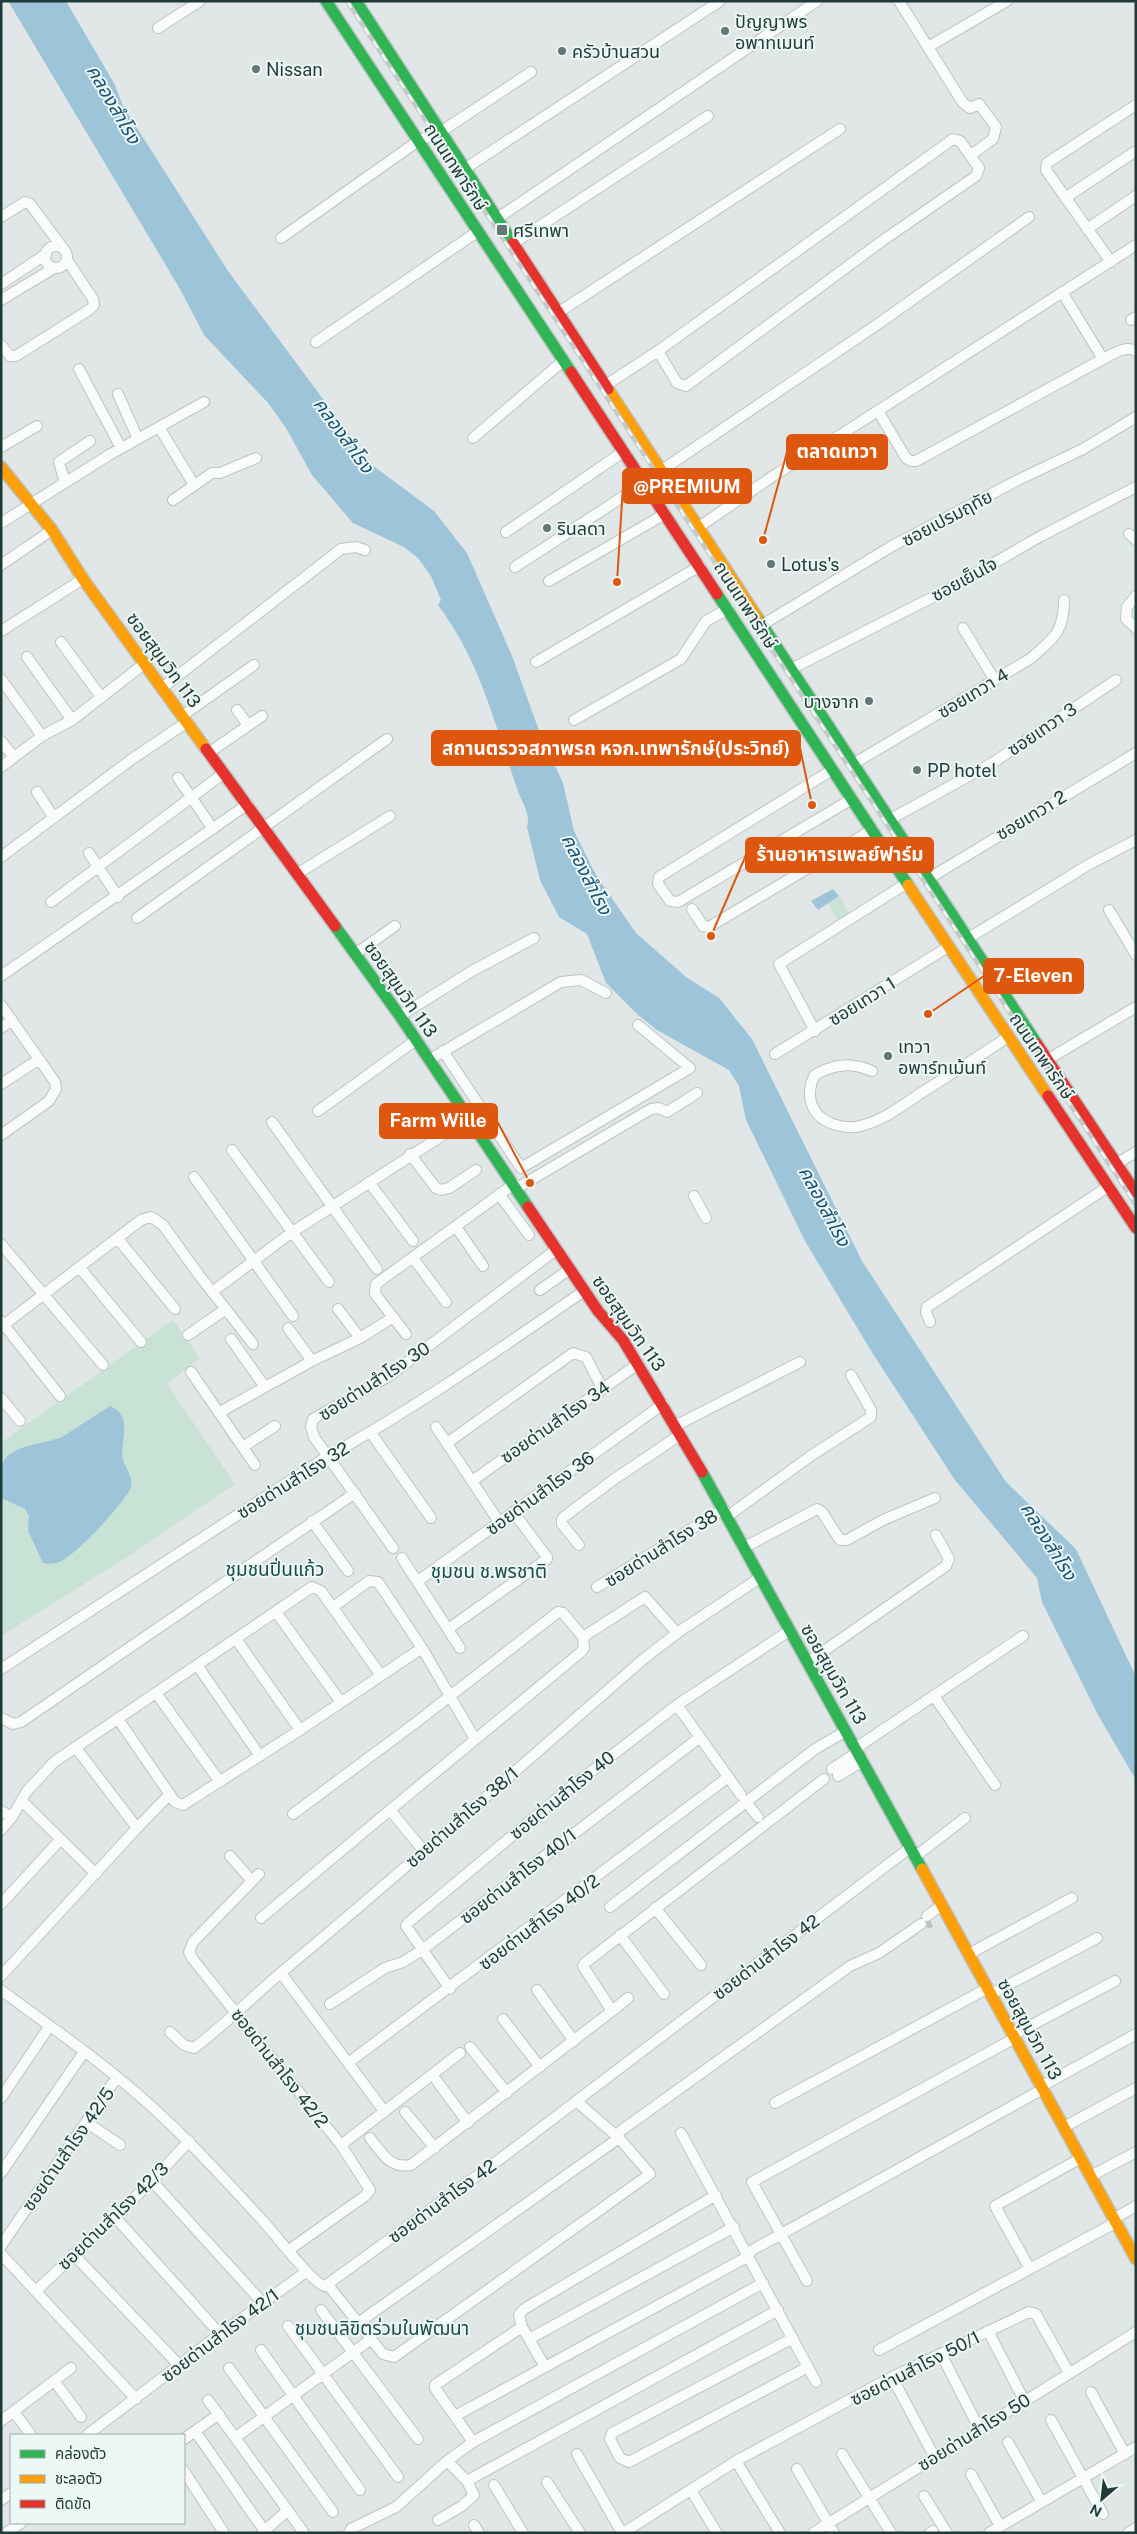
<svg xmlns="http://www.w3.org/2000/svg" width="1137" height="2534" font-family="'Public Sans','Noto Sans Thai',sans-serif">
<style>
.green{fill:#c8e2d6}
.water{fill:#9ec4d9}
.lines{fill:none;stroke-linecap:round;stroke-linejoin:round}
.street-tunnel{stroke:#b9c4c3;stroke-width:10;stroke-dasharray:10 5;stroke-linecap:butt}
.street-casing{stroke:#bdc4c3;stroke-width:12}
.fast-casing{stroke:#bcc5c3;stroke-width:14}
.slow-casing{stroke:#bcc5c3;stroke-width:14}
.jam-casing{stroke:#bcc5c3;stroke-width:14}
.street{stroke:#fafbfb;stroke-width:10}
.fast{stroke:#30b455;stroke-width:11}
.slow{stroke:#ff9f0a;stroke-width:11}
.jam{stroke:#e5322d;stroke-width:11}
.rail-casing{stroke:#c5c9c9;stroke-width:4.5}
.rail{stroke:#edf7f4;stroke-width:2.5;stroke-dasharray:8;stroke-linecap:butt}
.poi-dot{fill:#627776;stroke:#edf7f4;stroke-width:2}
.labels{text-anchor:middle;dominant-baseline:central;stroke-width:4;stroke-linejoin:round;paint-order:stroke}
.poi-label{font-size:18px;fill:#1e3a39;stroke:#edf7f4;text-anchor:start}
.street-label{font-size:18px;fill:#1e3a39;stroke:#edf7f4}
.water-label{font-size:19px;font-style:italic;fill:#165379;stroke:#edf7f4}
.neighbourhood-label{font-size:19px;fill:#194d4c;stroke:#edf7f4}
.leader{fill:none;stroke:#de570e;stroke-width:2}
.callout-dot{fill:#de570e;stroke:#edf7f4;stroke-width:2}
.callout{fill:#de570e;stroke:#de570e;stroke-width:2}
.callout-label{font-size:19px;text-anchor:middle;font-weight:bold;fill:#fff}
</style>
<rect width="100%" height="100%" fill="#e0e7e6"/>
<path class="green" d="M 840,897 L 850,916 L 839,923 L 828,903 Z
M 173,1320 L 200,1358 L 167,1384 L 235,1484 L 124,1559 L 1,1636 L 1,1443 Z"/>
<path class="water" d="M 8,1 L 66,1 L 115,85 L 123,106 L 228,271 L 372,465 L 434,511 L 467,553 L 512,656 L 541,736 L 563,783 L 574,831 L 596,875 L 636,933 L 686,977 L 719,998 L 752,1039 L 862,1261 L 1006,1482 L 1076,1549 L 1136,1677 L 1136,1780 L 1098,1715 L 1042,1602 L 1037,1578 L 955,1480 L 873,1354 L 805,1241 L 746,1120 L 739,1086 L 729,1070 L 657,1030 L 637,1014 L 606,983 L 587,934 L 559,917 L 540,880 L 527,827 C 531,814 522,803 518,791 C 495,726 481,662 438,605 L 441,600 L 431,576 L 418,558 L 404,547 L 353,523 L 312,475 L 286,428 L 269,404 L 204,335 L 180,289 Z
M 833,889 L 839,896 L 818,910 L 811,901 Z
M 110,1406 C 132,1415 122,1438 122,1454 C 122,1465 134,1475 131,1487 C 126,1502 74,1557 59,1562 C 54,1564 48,1564 43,1563 L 28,1531 L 29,1516 L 25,1509 L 1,1498 C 1,1488 0,1476 1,1467 C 7,1444 46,1444 62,1437 Z"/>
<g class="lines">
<path class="street-tunnel" d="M 926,1924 L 931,1922"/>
<defs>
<path id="street" d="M 899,1 L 963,103 L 970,108 L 979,104 L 996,127 L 993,139 L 971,155
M 158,28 L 200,1
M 928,47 L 1007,1
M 466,168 L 720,1
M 1065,198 L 1136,151
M 1,217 L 25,202 L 30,204 L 62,247
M 498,218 L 817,1
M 1087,229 L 1136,196
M 281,238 L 418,141 L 442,131 L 531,72
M 514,243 L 708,116
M45 257a11 11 0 1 1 22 0a11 11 0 1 1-22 0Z
M 1111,262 L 1046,170 L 1047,163 L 1136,105
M 1,284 L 46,254
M 1062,292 L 1103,359
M 1,300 L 54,268
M 559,312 L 840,129
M 1131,320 L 1136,317
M 316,342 L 477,232
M 1,345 L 10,356 L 16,356 L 89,310 L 94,305 L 93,299 L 67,260
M 79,369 L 121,448
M 606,385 L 658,351 L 953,139 L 960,141 L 979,168 L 976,176 L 882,241 L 686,386 L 677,383 L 658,351
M 118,394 L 138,439
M 878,411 L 906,458 L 911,461 L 916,461 L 1103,359 C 1113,354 1126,345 1136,351
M 159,427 L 194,485
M 473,438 L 563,361
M 1,447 L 37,426
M 662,470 L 878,324 L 1029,217
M 65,483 L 59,462 L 90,441
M 173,500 L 212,473 L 220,473 L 256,458
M 1,523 L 109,455 L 204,402
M 699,527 L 773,476 L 845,432 L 1136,245
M 506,532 L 623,452
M 1129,534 L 1136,540
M 1,565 L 52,530
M 515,567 L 644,483
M 549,581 L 665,514
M 1136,596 L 1127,607 L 1126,619 L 1136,628
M 762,625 L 892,546 L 1018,480 L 1083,449 L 1136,417
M 963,628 L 994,679
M 1,631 L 83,579
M 61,642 L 101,697
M 27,657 L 72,720
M 536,662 L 700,566
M 791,669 L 945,591 L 1041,536 L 1136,487
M 1,679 L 42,736
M 162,688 L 341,549 L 356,547 L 365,550
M 237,710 L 248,725
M 182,716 L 254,665
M 574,720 L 681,659 L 706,621 L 728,609
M 1,741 L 14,757
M 210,752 L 262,716
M 853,764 L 1030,659 C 1054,638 1064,632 1064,600
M 1,767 L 42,736 L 72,720 L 144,664
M 832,770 L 659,877 L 658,884 L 670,901 L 678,902 L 852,799
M 178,778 L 213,829
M 37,792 L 54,818
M 889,820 L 994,762 L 1116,680
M 89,853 L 118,897
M 1,857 L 132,759 L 187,722
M 297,874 L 390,816
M 928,879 L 1136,753
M 51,902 L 224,773
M 692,909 L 703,926 L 709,927 L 872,830
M 1109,910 L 1136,955
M 137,918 L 387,739
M 967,939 L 1088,865 L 1136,840
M 355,954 L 395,926
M 1,976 L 248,804
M 1,1005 L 55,1082 L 56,1089 L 49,1101 L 1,1135
M 400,1016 L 472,971 L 534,938
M 1,1028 L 12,1020
M 815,1031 L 779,964 L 907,883
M 443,1051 L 521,1168 L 690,1068 L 638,1025
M 775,1054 L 948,947
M 429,1060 L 561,982 L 581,980 L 606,993
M 1047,1060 L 1136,1007
M 872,1071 C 851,1062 834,1064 815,1075 C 810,1083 808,1096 812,1105 C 819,1124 846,1131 864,1125 C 885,1119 903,1105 921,1093 C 950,1075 979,1056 1008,1037
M 1,1084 L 38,1060
M 318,1111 L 416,1040
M 272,1122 L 377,1269
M 232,1150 L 329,1282
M 410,1154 L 436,1188 L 441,1190 L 449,1188 L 476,1170
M 1116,1164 L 1136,1152
M 194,1177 L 293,1316
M 369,1182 L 413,1241
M 517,1188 L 651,1109 L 659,1108 L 667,1112 L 697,1093
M 499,1194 L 529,1235
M 694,1196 L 706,1218
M 456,1227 L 483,1266
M 118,1239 L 175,1309
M 1,1244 L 103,1365
M 413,1258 L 446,1302
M 80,1268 L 141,1342
M 540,1290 L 570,1269
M 212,1292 L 291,1233 L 468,1119
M 338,1309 L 360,1338
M 1,1321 L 60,1396
M 930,1322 L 926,1312 L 927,1307 L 1109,1186
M 1,1327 L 141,1220 L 151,1217 L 163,1225 L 199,1275 L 253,1344
M 288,1328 L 312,1361
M 406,1334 L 375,1294 L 376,1284 L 514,1184
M 188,1335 L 226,1309
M 231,1339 L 265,1387
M 191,1372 L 255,1465
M 1,1398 L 20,1421
M 220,1412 L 312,1361 L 360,1338 L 392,1318
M 675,1426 L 800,1362
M 436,1427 L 499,1522
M 371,1433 L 431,1518
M 447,1443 L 573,1353 L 586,1357 L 602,1388
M 243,1447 L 275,1426
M 472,1481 L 638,1364
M 728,1516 L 812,1455 L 871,1417 L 871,1410 L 851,1375
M 312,1521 L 348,1571
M 579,1545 L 562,1524 L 562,1519 L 565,1516 L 613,1480 L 680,1435
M 745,1547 L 817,1509 L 822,1512 L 840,1540 L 847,1540 L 883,1520 L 935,1498
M 393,1548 L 314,1437 L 311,1427 L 313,1419 L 389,1376 L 557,1249
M 402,1558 L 460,1648
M 418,1581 L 663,1404
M 597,1587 L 724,1509
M 333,1607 L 369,1581 L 378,1582 L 422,1648 L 475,1739
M 276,1612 L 340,1701
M 448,1629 L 547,1559 L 547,1557 L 514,1513
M 583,1637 L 645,1597 L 677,1633
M 236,1639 L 300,1730
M 808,1662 L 946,1566 L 949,1559 L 936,1535
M 197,1665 L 260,1756
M 1,1669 L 328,1456 C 417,1407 501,1348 584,1291
M 156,1693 L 220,1782
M 934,1696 L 995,1785
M 677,1705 L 741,1795
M 1,1718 L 13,1724 L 21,1722 L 355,1493
M 118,1719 L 175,1802 L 183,1805 L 300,1730 L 422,1648
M 76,1748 L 137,1828
M 856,1748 L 1023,1636
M 832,1769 L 858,1752
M 838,1776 L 863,1761
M 22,1801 L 96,1874
M 746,1802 L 758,1817
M 1,1811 L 12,1817
M 293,1814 L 414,1724 L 558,1612 L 563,1613 L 583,1637 L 584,1648 L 581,1652 L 390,1810 L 423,1850
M 1,1830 L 12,1817 L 27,1791 L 54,1762 L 312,1587 L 321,1591 L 380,1674
M 230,1856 L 252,1881
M 916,1856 L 965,1818
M 259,1874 L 193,1942 L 189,1952 L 192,1958 L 341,2145 L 370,2190 L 365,2196 L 289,2250
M 1,1904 L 60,1840
M 610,1907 L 815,1749 L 846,1731
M 655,1908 L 701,1965
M 927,1916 L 942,1905
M 261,1918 L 390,1810
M 620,1935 L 664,1994
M 969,1954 L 1072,1898
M 281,1973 L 384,2111
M 1,1976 L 137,1828 L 170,1794
M 450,1989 L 406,1926 L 409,1922 L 561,1795 L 677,1705 L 789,1631
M 1,1990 C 39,2019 80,2046 117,2077 C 171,2120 217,2171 263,2221 C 274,2233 315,2286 325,2286 L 500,2159 L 911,1847
M 537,1990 L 574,2041
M 991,1994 L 1097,1938
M 628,1998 L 612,2011 L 583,1966 L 585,1963 L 824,1779
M 330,2004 L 385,1968 L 403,1962 L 422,1950 L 699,1738
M 503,2019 L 540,2067
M 170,2032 L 184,2045 L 194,2048 C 225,2025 252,1997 283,1971 C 406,1869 525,1762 646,1657 L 680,1631 L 761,1577
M 1013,2035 L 1115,1981
M 470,2047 L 507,2093
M 348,2063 L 727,1778
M 437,2081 L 468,2123
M 1042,2086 L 1136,2034
M 1,2098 L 49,2027
M 775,2103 L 988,1988
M 405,2112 L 435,2148
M 86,2122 L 120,2145
M 1064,2127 L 1136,2088
M 681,2133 L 816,2382
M 615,2135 L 850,1966 L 879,1953 L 921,1924
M 370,2138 C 382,2153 390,2169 411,2165 L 612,2011
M 341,2145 L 460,2053
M 1,2173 L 84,2052
M 1091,2176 L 1136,2152
M 152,2181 L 262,2302
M 716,2195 L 524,2309 L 519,2315 L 522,2327 L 529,2339 L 734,2227
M 115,2217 L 220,2334
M 1113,2219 L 1136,2206
M 1,2246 L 117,2077
M 747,2253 L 1043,2089
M 1,2254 L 136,2399
M 73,2254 L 179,2365
M 1030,2269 L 995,2206 L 1081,2158
M 807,2281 L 752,2182 L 1015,2038
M 328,2285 L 383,2354 L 394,2357 L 650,2174 L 619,2138 L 576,2101
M 36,2291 L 152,2181 L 189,2141
M 321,2310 L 418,2439
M 358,2323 L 619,2138
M 288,2326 L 398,2477
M 988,2331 L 1025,2402
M 793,2338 L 612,2433 L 610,2439 L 620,2458 L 629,2462 L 808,2367
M 529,2339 L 545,2367
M 261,2350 L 360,2490
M 879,2350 L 1115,2223
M 941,2354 L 979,2428
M 229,2368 L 333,2512
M 892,2377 L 934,2456
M 55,2382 L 81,2417
M 1091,2392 L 1125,2454
M 208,2400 L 304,2533
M 14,2412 L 31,2435
M 455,2416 L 749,2256
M 1051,2420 L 1103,2514
M 1,2421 L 71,2368
M 195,2431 L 266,2533
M 87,2435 L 220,2334 L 306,2272
M 236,2437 L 370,2340
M 184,2439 L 219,2414
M 473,2442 L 435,2388 L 435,2385 L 522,2327
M 1008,2442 L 1041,2501
M 577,2454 L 622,2533
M 842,2454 L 891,2533
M 736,2461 L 892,2377 L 1029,2312 L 1036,2314 L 1069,2373
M 797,2469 L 834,2533
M 184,2471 L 224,2533
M 971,2474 L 1000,2526
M 467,2481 L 778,2310
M 547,2482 L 580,2533
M 494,2485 L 523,2533
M 691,2490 L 717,2533
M 924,2496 L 947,2533
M 1,2500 L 11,2493
M 438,2520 L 462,2506 L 474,2495 L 467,2481 L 447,2461 L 473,2442 L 763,2283
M 474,2525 L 479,2533
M 6,2533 L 21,2523
M 262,2533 L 288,2510
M 349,2533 L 351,2529 L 396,2507 L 447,2461
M 623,2533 L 736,2461 L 780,2533
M 813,2533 L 1136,2332
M 930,2533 L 933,2531
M 989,2533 L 1136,2447
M 1128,2533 L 1136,2528"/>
<path id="fast" d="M 326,1 L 571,372
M 356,1 L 513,243
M 717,594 L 908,885
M 757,617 L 1037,1044
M 335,926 L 400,1016 L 528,1207
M 702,1472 L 922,1869"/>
<path id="slow" d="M 608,389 L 757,617
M 1,467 L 52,530 L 83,579 L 206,749
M 908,885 L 1048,1096
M 922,1869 L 1136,2259"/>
<path id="jam" d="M 513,243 L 608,389
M 571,372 L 717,594
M 206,749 L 335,926
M 1037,1044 L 1136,1193
M 1048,1096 L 1136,1228
M 528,1207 L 598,1311 L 623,1340 L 702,1472"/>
</defs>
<use href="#street" class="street-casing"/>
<use href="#fast" class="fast-casing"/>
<use href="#slow" class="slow-casing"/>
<use href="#jam" class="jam-casing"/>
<use href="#street" class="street"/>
<use href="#fast" class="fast"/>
<use href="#slow" class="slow"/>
<use href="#jam" class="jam"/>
<defs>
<path id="rail" d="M 347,1 L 1136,1205"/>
</defs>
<use href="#rail" class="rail-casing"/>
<use href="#rail" class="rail"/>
</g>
<g class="poi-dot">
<circle cx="725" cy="31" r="5"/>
<circle cx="562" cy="51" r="5"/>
<circle cx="256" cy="69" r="5"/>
<rect x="496" y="224" width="12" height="12" rx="2.5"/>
<circle cx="547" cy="528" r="5"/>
<circle cx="771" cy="564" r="5"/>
<circle cx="869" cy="701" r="5"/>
<circle cx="917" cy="770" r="5"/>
<circle cx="888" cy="1056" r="5"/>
</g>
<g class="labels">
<g class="poi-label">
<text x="735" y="21">ปัญญาพร<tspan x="735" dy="21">อพาทเมนท์</tspan></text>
<text x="572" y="51">ครัวบ้านสวน</text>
<text x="266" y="69">Nissan</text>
<text x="513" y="230">ศรีเทพา</text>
<text x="557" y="528">รินลดา</text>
<text x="781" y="564">Lotus's</text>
<text x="859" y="701" text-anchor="end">บางจาก</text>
<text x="927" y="770">PP hotel</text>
<text x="898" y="1046">เทวา<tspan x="898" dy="21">อพาร์ทเม้นท์</tspan></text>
</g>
<g class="street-label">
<text transform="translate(456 167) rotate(57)">ถนนเทพารักษ์</text>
<text transform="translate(947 518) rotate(-28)">ซอยเปรมฤทัย</text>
<text transform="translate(964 579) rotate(-29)">ซอยเย็นใจ</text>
<text transform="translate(746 605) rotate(57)">ถนนเทพารักษ์</text>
<text transform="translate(164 660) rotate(54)">ซอยสุขุมวิท 113</text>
<text transform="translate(973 693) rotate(-31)">ซอยเทวา 4</text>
<text transform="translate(1042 729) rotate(-34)">ซอยเทวา 3</text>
<text transform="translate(1031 815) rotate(-31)">ซอยเทวา 2</text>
<text transform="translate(401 989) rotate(55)">ซอยสุขุมวิท 113</text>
<text transform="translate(862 1001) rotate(-32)">ซอยเทวา 1</text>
<text transform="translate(1042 1056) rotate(56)">ถนนเทพารักษ์</text>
<text transform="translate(629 1323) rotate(55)">ซอยสุขุมวิท 113</text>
<text transform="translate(374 1381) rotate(-33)">ซอยด่านสำโรง 30</text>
<text transform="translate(555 1422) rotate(-35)">ซอยด่านสำโรง 34</text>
<text transform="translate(293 1480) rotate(-32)">ซอยด่านสำโรง 32</text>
<text transform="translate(540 1493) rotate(-36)">ซอยด่านสำโรง 36</text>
<text transform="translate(661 1548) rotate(-32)">ซอยด่านสำโรง 38</text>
<text transform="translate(834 1674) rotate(60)">ซอยสุขุมวิท 113</text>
<text transform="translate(562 1795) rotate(-39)">ซอยด่านสำโรง 40</text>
<text transform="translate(462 1817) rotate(-41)">ซอยด่านสำโรง 38/1</text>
<text transform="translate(518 1876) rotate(-38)">ซอยด่านสำโรง 40/1</text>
<text transform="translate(539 1922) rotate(-37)">ซอยด่านสำโรง 40/2</text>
<text transform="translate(766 1957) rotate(-37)">ซอยด่านสำโรง 42</text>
<text transform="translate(1030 2029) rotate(61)">ซอยสุขุมวิท 113</text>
<text transform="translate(280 2068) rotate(52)">ซอยด่านสำโรง 42/2</text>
<text transform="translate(68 2149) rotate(-55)">ซอยด่านสำโรง 42/5</text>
<text transform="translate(442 2201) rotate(-36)">ซอยด่านสำโรง 42</text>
<text transform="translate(113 2216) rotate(-44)">ซอยด่านสำโรง 42/3</text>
<text transform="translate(220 2335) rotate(-37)">ซอยด่านสำโรง 42/1</text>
<text transform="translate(915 2368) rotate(-27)">ซอยด่านสำโรง 50/1</text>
<text transform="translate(974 2432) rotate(-32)">ซอยด่านสำโรง 50</text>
</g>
<g class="water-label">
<text transform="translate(114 104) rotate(60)">คลองสำโรง</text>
<text transform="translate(344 435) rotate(54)">คลองสำโรง</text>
<text transform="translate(587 874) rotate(63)">คลองสำโรง</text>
<text transform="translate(825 1206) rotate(62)">คลองสำโรง</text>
<text transform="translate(1049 1541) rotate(58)">คลองสำโรง</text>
</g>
<g class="neighbourhood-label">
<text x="275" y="1569">ชุมชนปิ่นแก้ว</text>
<text x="489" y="1571">ชุมชน ช.พรชาติ</text>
<text x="382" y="2328">ชุมชนลิขิตร่วมในพัฒนา</text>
</g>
</g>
<path class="leader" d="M763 540L787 452M617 582L623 486M812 805L800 748M711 936L746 855M928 1014L984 976M530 1183L497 1121"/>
<g class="callout-dot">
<circle cx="763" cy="540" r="5"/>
<circle cx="617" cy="582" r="5"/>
<circle cx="812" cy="805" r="5"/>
<circle cx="711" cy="936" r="5"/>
<circle cx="928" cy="1014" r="5"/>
<circle cx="530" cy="1183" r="5"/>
</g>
<g class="callout">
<rect x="787" y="435" width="100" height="34" rx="5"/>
<rect x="623" y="469" width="128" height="34" rx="5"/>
<rect x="432" y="731" width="368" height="34" rx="5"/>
<rect x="746" y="838" width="187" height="34" rx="5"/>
<rect x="984" y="959" width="99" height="34" rx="5"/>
<rect x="380" y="1104" width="117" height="34" rx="5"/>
</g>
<g class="callout-label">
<text x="837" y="458">ตลาดเทวา</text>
<text x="687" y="493">@PREMIUM</text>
<text x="616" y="755">สถานตรวจสภาพรถ หจก.เทพารักษ์(ประวิทย์)</text>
<text x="840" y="861">ร้านอาหารเพลย์ฟาร์ม</text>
<text x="1033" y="982">7-Eleven</text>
<text x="438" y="1127">Farm Wille</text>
</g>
<rect width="1137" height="2534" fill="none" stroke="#1e3a39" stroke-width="5"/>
<rect x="10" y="2434" width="175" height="90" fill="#edf7f4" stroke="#9aaba9"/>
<rect x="20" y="2450" width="25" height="8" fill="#30b455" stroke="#9aaba9"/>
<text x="55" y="2459" font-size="15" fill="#1e3a39">คล่องตัว</text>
<rect x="20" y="2475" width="25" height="8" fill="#ff9f0a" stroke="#9aaba9"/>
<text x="55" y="2484" font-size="15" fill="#1e3a39">ชะลอตัว</text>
<rect x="20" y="2500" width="25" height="8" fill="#e5322d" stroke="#9aaba9"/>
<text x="55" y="2509" font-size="15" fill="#1e3a39">ติดขัด</text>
<g transform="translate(1102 2499) rotate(208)" stroke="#edf7f4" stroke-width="4" paint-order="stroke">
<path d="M0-4L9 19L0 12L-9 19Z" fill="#1e3a39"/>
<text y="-8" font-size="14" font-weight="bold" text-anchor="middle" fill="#1e3a39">N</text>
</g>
</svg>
